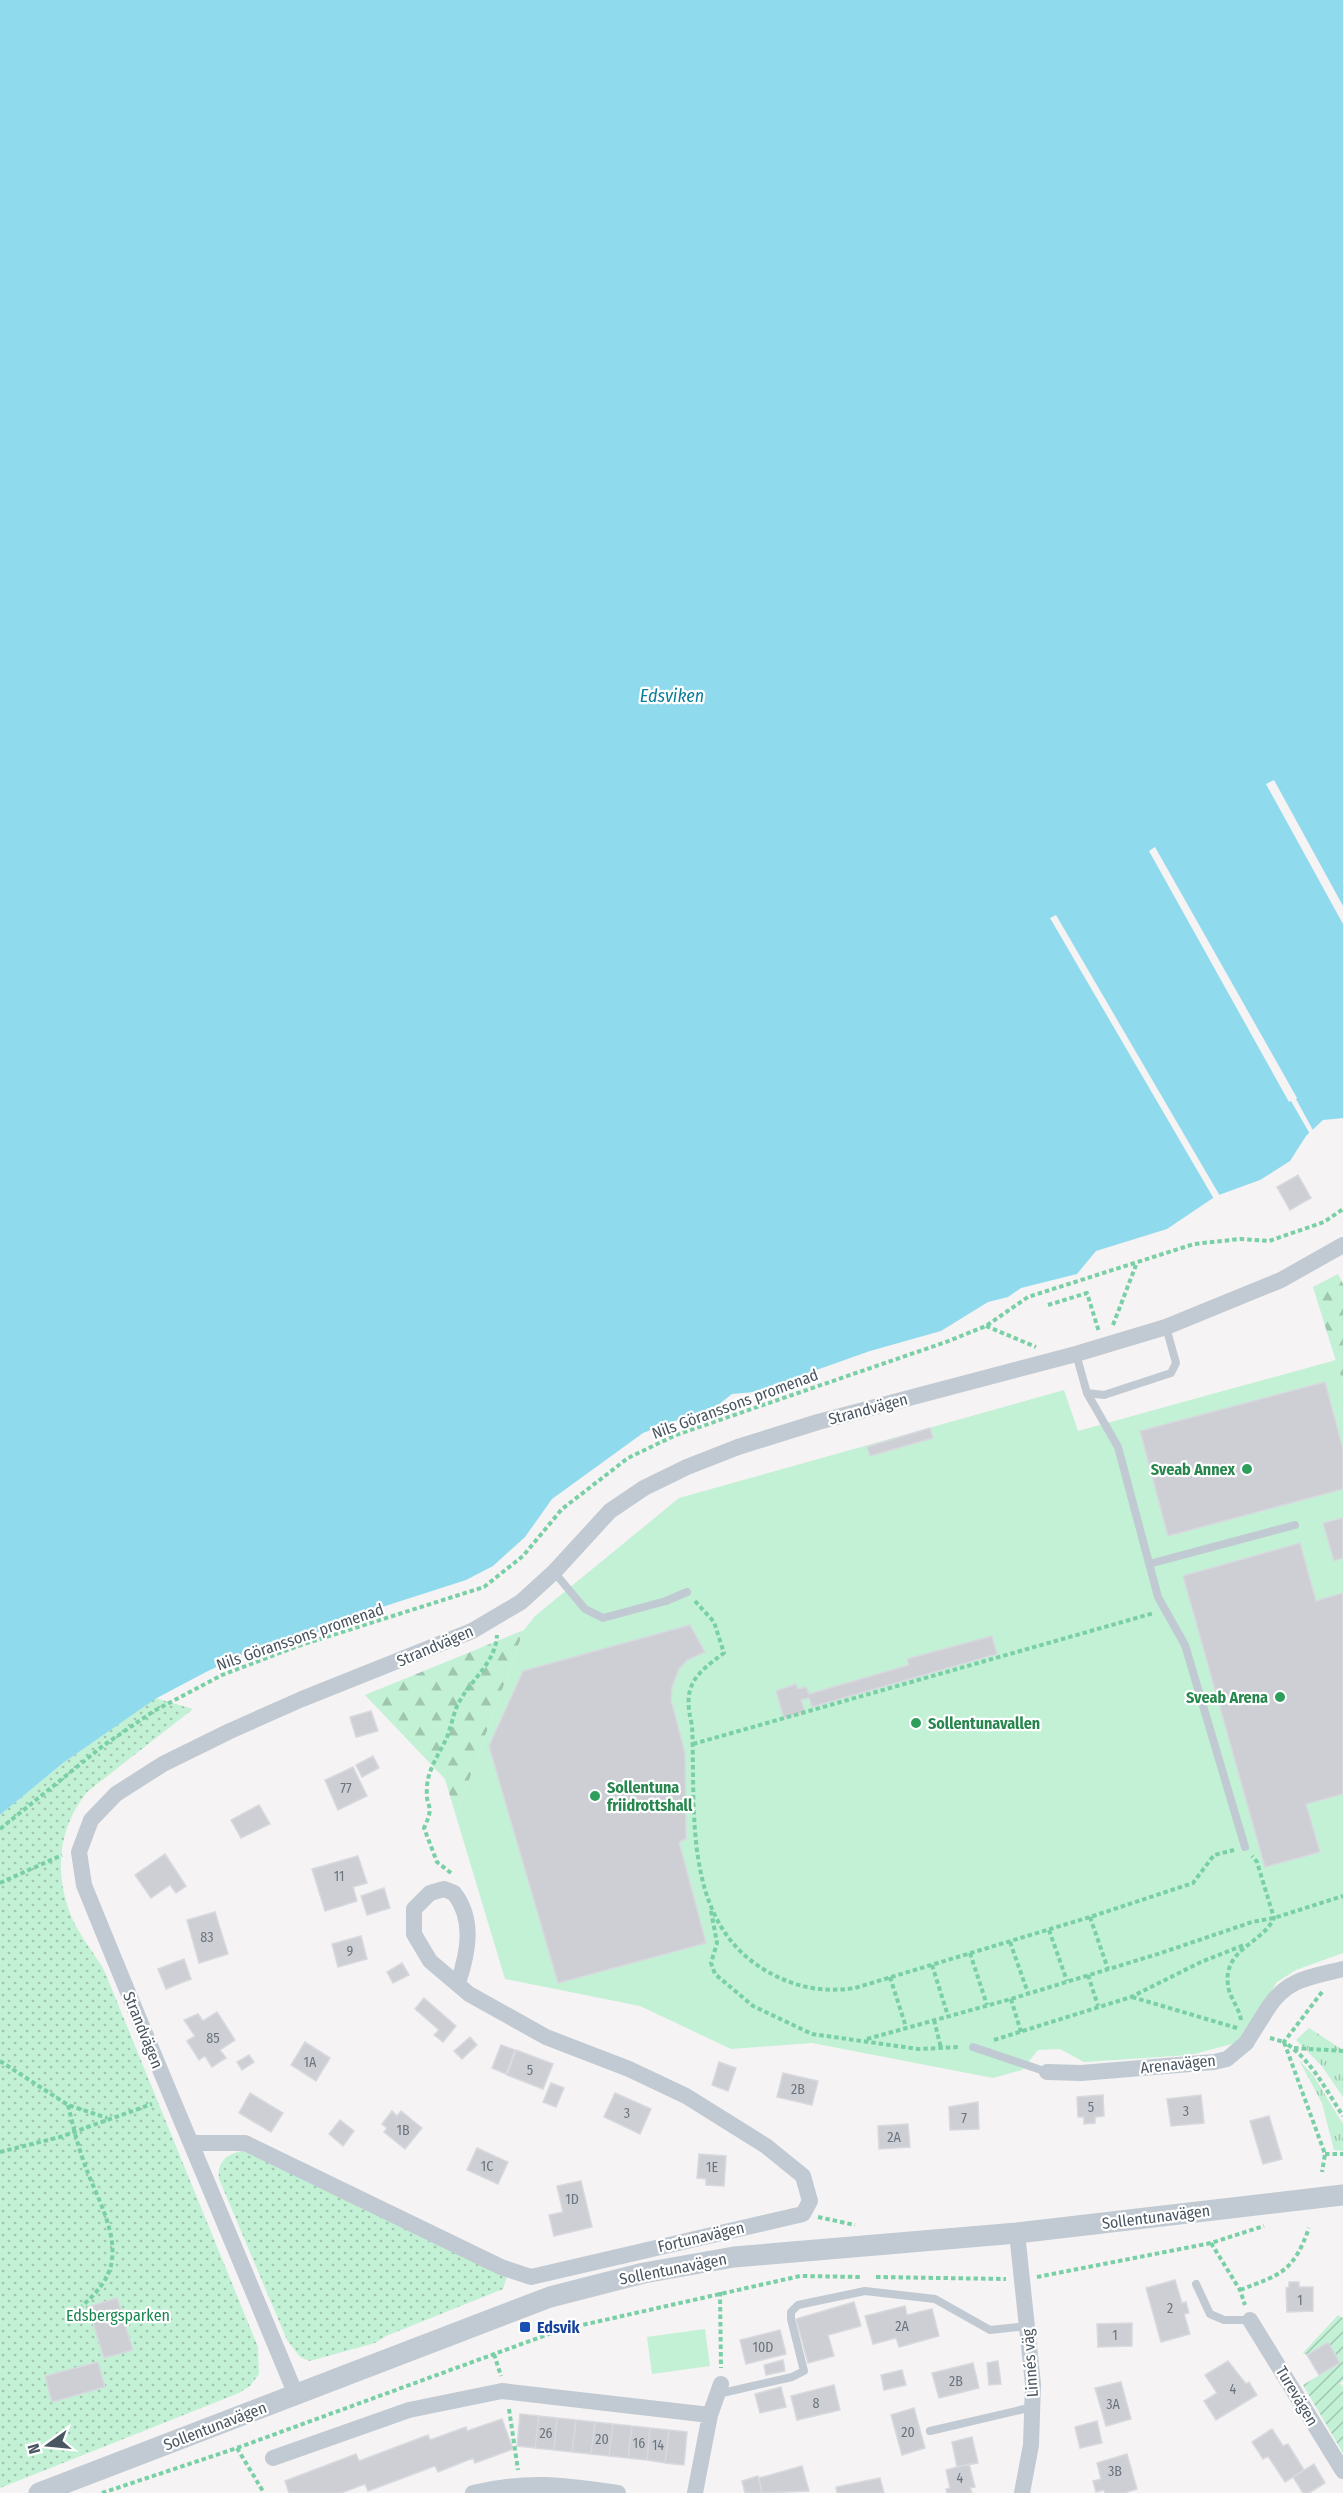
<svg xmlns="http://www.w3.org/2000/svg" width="1343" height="2493" font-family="'Fira Sans Condensed',sans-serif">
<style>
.grass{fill:url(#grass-tufts)}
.forest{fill:url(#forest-firs)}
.park{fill:url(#park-dots)}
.garden{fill:url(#garden-furrows)}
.pitch{fill:#c3f1d5}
.water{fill:#90daee}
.pier{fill:#f5f3f3}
.building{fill:#cdcfd5;stroke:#d7d9de;stroke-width:1.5}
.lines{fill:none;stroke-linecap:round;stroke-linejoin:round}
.path{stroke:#7ad0a6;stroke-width:4;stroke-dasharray:4.5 3;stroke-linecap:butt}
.service{stroke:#c1cad2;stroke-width:8}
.minor{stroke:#c1cad2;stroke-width:16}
.tertiary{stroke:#c1cad2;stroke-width:21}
.minor-bridge{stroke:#c1cad2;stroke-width:16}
.leisure-dot{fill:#2e9e5b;stroke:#fff;stroke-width:2}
.transit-dot{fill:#1a4fb4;stroke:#fff;stroke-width:2}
.labels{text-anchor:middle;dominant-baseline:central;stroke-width:4.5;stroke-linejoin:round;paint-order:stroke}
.number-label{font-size:14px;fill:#6b747e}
.street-label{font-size:16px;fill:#4a5661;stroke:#fff}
.leisure-label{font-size:16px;font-weight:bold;fill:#27864d;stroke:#fff;text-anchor:end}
.park-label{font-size:16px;fill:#17864f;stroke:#fff}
.transit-label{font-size:16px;font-weight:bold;fill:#164399;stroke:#fff;text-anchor:start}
.water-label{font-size:18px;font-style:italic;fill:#0c7c9b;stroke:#fff}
</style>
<defs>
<pattern id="grass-tufts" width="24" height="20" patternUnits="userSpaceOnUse" patternTransform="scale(1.5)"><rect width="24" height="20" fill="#c3f1d5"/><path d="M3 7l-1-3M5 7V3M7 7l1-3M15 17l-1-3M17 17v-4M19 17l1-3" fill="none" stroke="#a0c6b0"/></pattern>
<pattern id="forest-firs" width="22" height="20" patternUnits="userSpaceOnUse" patternTransform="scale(1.5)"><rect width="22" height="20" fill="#c3f1d5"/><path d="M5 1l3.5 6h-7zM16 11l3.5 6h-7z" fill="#a0c6b0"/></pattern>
<pattern id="park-dots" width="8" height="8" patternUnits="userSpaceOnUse" patternTransform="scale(1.5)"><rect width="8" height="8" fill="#c3f1d5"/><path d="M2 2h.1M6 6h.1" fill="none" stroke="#a0c6b0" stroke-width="1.8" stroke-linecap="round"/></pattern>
<pattern id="garden-furrows" width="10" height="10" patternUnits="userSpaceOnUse" patternTransform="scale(1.5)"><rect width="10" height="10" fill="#c3f1d5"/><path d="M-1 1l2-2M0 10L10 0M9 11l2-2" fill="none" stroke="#a0c6b0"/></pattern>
</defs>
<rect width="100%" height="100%" fill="#f5f3f3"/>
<path class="grass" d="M 1309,2028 L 1343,2050 L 1343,2097 L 1321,2065 L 1296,2040 Z
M 1299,2060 L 1313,2075 L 1343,2124 L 1343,2151 L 1334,2150 L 1322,2103 Z"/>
<path class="forest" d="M 1338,1274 L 1343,1284 L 1343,1384 L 1313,1287 Z
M 524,1630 L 456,1816 L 445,1779 L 365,1695 Z"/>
<path class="park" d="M 155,1698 L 193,1709 L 87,1792 C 57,1829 54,1875 72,1918 C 80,1936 94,1953 104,1970 L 258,2347 L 259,2374 L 250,2386 L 239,2393 L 0,2488 L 0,1815 L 63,1763 Z
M 241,2151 L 254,2154 L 507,2276 L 503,2289 L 386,2336 L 375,2343 L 310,2361 L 300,2357 L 287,2340 L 219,2179 C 217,2162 226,2155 241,2151 Z"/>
<path class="garden" d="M 1338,2315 L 1343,2318 L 1343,2381 L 1340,2383 L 1343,2387 L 1343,2453 L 1303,2385 L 1340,2363 L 1328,2342 L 1307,2355 L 1303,2353 Z"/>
<path class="pitch" d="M 1336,1360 L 1343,1384 L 1343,1953 L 1296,1970 L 1277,1982 L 1240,2042 L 1190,2055 L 1084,2062 L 1060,2049 L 1038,2050 L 1022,2070 L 993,2078 L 812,2043 L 731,2049 L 640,2006 L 505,1979 L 456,1816 L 524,1630 L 535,1616 L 679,1498 L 1064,1390 L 1078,1431 Z
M 705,2329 L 710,2366 L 652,2374 L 647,2337 Z"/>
<path class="water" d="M 0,0 L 1343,0 L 1343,1118 L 1323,1120 L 1306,1136 L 1290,1161 L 1260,1180 L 1216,1196 L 1167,1229 L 1096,1251 L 1077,1274 L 1021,1288 L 1008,1297 L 988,1302 L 941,1331 L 870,1351 L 754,1392 L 732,1394 L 718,1405 L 643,1433 L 552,1499 L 525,1537 L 493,1566 L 466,1580 L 376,1609 L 276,1649 L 248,1652 L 206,1672 L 155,1699 L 63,1763 L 0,1815 Z"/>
<path class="pier" d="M 1274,780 L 1343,906 L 1343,924 L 1266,784 Z
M 1155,847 L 1297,1098 L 1296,1099 L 1314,1132 L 1310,1134 L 1291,1101 L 1289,1102 L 1149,851 Z
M 1056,915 L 1220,1196 L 1214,1199 L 1050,918 Z"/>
<path class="building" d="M 1298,1175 L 1311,1198 L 1290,1210 L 1277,1187 Z
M 1325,1382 L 1343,1449 L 1343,1489 L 1168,1536 L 1140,1431 Z
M 930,1428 L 933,1438 L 870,1456 L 867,1447 Z
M 1343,1518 L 1343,1558 L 1334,1561 L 1323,1523 Z
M 1300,1543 L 1316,1601 L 1343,1593 L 1343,1794 L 1306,1804 L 1320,1852 L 1265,1867 L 1183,1576 Z
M 690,1625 L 705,1652 L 687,1660 L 679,1669 L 672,1687 L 671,1700 L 685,1753 L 686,1839 L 679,1842 L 706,1943 L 558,1983 L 489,1746 L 523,1671 Z
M 992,1636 L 997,1654 L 812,1707 L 809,1698 L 801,1700 L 805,1712 L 784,1718 L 776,1691 L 796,1684 L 798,1689 L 806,1687 L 809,1694 L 909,1665 L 907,1659 Z
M 371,1711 L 378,1731 L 356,1737 L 350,1717 Z
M 373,1756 L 379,1768 L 362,1777 L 356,1765 Z
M 353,1767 L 367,1796 L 338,1810 L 325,1780 Z
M 259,1805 L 270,1824 L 241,1838 L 231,1820 Z
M 165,1854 L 186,1886 L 176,1893 L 170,1885 L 151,1898 L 135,1875 Z
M 358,1856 L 367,1883 L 353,1887 L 357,1901 L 325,1911 L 312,1869 Z
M 384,1888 L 390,1908 L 367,1915 L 361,1896 Z
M 215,1912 L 228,1954 L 199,1963 L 187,1920 Z
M 361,1936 L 367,1959 L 338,1967 L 332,1944 Z
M 184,1959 L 191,1979 L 166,1989 L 158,1969 Z
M 402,1963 L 409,1975 L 393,1983 L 387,1972 Z
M 424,1998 L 456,2026 L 443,2042 L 434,2035 L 439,2030 L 415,2009 Z
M 217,2012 L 235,2040 L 220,2050 L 226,2058 L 212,2067 L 205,2056 L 199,2060 L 187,2041 L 195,2036 L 184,2020 L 198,2014 L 203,2021 Z
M 470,2037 L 477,2045 L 462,2059 L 454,2051 Z
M 305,2042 L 330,2058 L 316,2081 L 291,2065 Z
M 501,2045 L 515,2050 L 506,2074 L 492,2068 Z
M 516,2050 L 553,2064 L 543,2089 L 507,2075 Z
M 249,2055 L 254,2062 L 242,2070 L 237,2062 Z
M 719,2062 L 736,2068 L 728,2091 L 712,2085 Z
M 783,2073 L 818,2081 L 812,2105 L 777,2097 Z
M 551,2083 L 564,2088 L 556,2107 L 543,2102 Z
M 250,2093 L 283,2113 L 271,2132 L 239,2113 Z
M 615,2093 L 651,2109 L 640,2134 L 604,2117 Z
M 1103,2095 L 1104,2116 L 1095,2117 L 1095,2123 L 1084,2124 L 1084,2117 L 1078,2117 L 1077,2097 Z
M 1201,2095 L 1204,2123 L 1171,2126 L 1167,2099 Z
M 978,2102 L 979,2129 L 950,2130 L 949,2107 Z
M 392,2111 L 397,2116 L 401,2111 L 422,2128 L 405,2149 L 384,2132 L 387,2128 L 382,2124 Z
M 1269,2116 L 1282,2159 L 1263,2164 L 1250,2121 Z
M 340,2120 L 354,2131 L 343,2146 L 329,2134 Z
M 908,2124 L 910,2147 L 879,2149 L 878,2126 Z
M 477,2148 L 508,2162 L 498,2184 L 467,2170 Z
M 699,2154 L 726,2156 L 724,2186 L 706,2185 L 706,2179 L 697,2178 Z
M 581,2181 L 592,2227 L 554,2236 L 549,2215 L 563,2212 L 557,2186 Z
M 1175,2280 L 1182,2303 L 1186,2302 L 1189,2313 L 1184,2314 L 1190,2334 L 1161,2342 L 1146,2288 Z
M 1289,2282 L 1299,2282 L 1299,2287 L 1313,2287 L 1313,2311 L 1287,2312 L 1286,2288 L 1289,2287 Z
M 117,2298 L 133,2350 L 104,2358 L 88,2307 Z
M 854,2302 L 861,2326 L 828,2335 L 834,2356 L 808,2363 L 796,2319 Z
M 905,2306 L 907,2315 L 932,2309 L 939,2336 L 899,2347 L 896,2338 L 873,2344 L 865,2316 Z
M 1132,2323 L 1132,2346 L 1098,2347 L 1097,2324 Z
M 780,2330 L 786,2354 L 746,2364 L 740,2340 Z
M 1328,2342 L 1340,2363 L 1319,2375 L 1307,2355 Z
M 783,2360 L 785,2371 L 766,2375 L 764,2365 Z
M 998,2361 L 1001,2384 L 989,2385 L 987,2363 Z
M 1228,2361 L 1246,2384 L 1249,2382 L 1257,2395 L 1216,2420 L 1204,2401 L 1217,2393 L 1205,2375 Z
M 98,2362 L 105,2387 L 52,2402 L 45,2376 Z
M 973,2363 L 979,2388 L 939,2398 L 932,2373 Z
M 902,2370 L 906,2385 L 884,2390 L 881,2375 Z
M 1121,2382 L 1131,2419 L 1106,2426 L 1095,2388 Z
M 834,2385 L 840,2410 L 797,2420 L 791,2396 Z
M 781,2387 L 786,2407 L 760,2413 L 755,2394 Z
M 914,2408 L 925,2448 L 902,2455 L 891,2415 Z
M 520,2414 L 539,2416 L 535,2448 L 517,2446 Z
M 539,2416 L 557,2418 L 554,2450 L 535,2448 Z
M 557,2418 L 576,2420 L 572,2452 L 554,2450 Z
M 502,2419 L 513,2449 L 475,2463 L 473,2458 L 438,2472 L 435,2466 L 368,2491 L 365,2484 L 341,2493 L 289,2493 L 285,2481 L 356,2454 L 359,2461 L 428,2435 L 430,2440 L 466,2427 L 467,2431 Z
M 576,2420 L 595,2422 L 591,2454 L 572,2452 Z
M 1097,2421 L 1102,2443 L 1080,2448 L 1075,2427 Z
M 595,2422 L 613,2424 L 609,2456 L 591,2454 Z
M 613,2424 L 632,2426 L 628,2458 L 609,2456 Z
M 632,2426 L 650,2428 L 647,2460 L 628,2458 Z
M 650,2428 L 669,2430 L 665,2463 L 647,2460 Z
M 1272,2429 L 1283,2446 L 1288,2444 L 1304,2470 L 1285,2482 L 1268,2456 L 1263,2459 L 1252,2442 Z
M 669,2430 L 687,2432 L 684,2465 L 665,2463 Z
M 972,2437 L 978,2463 L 957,2467 L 952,2442 Z
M 1127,2454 L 1137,2489 L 1124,2493 L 1105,2493 L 1104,2490 L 1096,2492 L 1093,2481 L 1101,2479 L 1097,2463 Z
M 969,2464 L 975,2487 L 970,2488 L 972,2493 L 947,2493 L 946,2489 L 950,2488 L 946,2470 Z
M 1314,2464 L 1325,2483 L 1309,2493 L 1303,2493 L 1293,2477 Z
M 802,2466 L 809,2491 L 762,2493 L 759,2478 Z
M 758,2476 L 762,2493 L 745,2493 L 742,2481 Z
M 880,2478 L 884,2493 L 837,2493 L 836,2487 Z"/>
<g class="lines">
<path class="path" d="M 1048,1305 L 1087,1293 L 1099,1332
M 1113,1325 L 1136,1265
M 986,1326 L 1036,1347
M 695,1601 L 714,1622 L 724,1653 C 694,1675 682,1686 692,1725 C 696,1808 681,1918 763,1969 C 793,1987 821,1993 855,1988 L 1090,1917 L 1193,1883 L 1214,1855 L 1234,1850
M 693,1744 L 1154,1613
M 0,1829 L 104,1745 L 154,1711 L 222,1675 L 298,1646 L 484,1587 L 523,1556 L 562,1509 L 628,1458 L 676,1435 L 946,1342 L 986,1326 L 1028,1297 L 1194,1244 L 1240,1239 L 1269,1241 L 1324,1222 L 1343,1209
M 451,1873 L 437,1862 L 424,1828 C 436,1802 425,1810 427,1788 C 427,1770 440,1753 447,1737 C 451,1727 453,1716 457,1706 C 469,1681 496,1663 497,1635
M 0,1883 L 62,1855
M 711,1911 L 717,1943 L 711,1963 L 715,1974 L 753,2006 L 812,2034 L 918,2049 L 960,2047
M 1090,1917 L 1108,1969
M 1049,1930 L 1067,1981
M 1010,1942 L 1028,1993
M 970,1953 L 987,2005
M 932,1965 L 948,2016
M 1088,1975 L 1098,2006
M 890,1977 L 906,2027
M 1322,1992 L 1284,2042 C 1311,2059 1326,2090 1343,2116
M 1132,1997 L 1237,2028
M 1011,1999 L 1021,2032
M 934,2020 L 941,2048
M 1241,2020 C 1239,2007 1229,1997 1228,1985 C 1223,1949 1262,1944 1274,1918 L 1257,1862 L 1252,1856
M 1270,2038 L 1284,2042 L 1325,2154 L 1322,2172
M 867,2039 L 1011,1999 L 1161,1953 L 1252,1922 L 1274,1918 L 1343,1896
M 994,2040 L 1131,1997 L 1201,1962 L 1244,1945
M 1294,2048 L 1343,2051
M 0,2061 L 68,2105 L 107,2118
M 68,2105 C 73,2126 78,2147 86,2168 C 97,2198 123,2241 108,2274 C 103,2286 92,2297 82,2306
M 0,2152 L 60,2137 L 152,2104
M 1325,2154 L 1343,2154
M 818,2217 L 855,2225
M 1211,2243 L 1240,2290 L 1245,2305
M 876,2277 L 1006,2279
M 1037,2277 L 1211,2243 L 1264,2226
M 1240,2290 C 1282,2274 1293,2272 1309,2228
M 720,2292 L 721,2368
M 494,2354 L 501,2376
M 509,2409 L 518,2470
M 237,2448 L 264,2493
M 102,2493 L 237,2448 L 560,2330 L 800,2276 L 862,2277"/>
<path class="service" d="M 1076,1354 L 1087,1393 L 1118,1447 L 1158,1597 L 1185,1645 L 1245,1847
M 1087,1393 L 1104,1395 L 1171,1373 L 1176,1363 L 1166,1327
M 1149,1564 L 1295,1525
M 554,1572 L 585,1609 L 603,1618 L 666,1601 L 687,1592
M 973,2047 L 1047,2072
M 1196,2284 L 1210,2314 L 1224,2320 L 1250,2320
M 718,2394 L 792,2377 L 804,2371 L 791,2319 L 791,2312 L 798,2305 L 865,2291 L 935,2299 L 990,2330 L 1028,2326
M 930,2431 L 1033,2407"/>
<path class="minor" d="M 1268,2008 C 1287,1978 1312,1977 1343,1969
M 1047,2072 L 1081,2073 L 1214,2062 L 1227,2059 L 1246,2043
M 192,2143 L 245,2143 L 501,2267 L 531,2277 L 803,2214 L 810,2201 L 803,2176 L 766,2146 L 686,2096 L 629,2069 L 546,2037 L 469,1994 L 430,1961 L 414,1934 L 414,1909 L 430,1893 L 444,1889 L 454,1893 C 475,1920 468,1953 458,1983
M 1017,2233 L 1033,2384 L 1031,2445 L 1022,2493
M 1250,2320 L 1343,2471
M 296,2395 C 226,2225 153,2056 84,1885 L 79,1852 L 91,1820 L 116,1794 L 163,1764 L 230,1731 L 302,1699 L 472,1631 L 521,1602 L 554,1572 L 610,1511 L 644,1488 L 687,1467 L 738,1447 L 818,1422 L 1076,1354 L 1166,1327 L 1281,1280 L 1343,1245
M 273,2458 L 409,2410 L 502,2391 L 710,2415
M 473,2493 C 529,2480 562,2485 618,2493
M 695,2493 L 710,2415 L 721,2384"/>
<path class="tertiary" d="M 39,2493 L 550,2297 L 644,2273 L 734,2257 L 1017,2233 L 1343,2195"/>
<path class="minor-bridge" d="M 1246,2043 L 1268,2008"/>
</g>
<g class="leisure-dot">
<circle cx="1247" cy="1469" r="6"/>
<circle cx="1280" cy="1697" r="6"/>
<circle cx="916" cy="1723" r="6"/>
<circle cx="595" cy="1796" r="6"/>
</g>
<rect class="transit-dot" x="519" y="2321" width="12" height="12" rx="3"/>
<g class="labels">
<g class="number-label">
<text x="346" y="1788">77</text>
<text x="339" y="1876">11</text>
<text x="207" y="1937">83</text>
<text x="350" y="1951">9</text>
<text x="213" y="2038">85</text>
<text x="310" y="2062">1A</text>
<text x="530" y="2070">5</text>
<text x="798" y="2089">2B</text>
<text x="1091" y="2107">5</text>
<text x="1186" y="2111">3</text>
<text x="627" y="2113">3</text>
<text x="964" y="2118">7</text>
<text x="403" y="2130">1B</text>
<text x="894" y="2137">2A</text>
<text x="487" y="2166">1C</text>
<text x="712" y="2167">1E</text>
<text x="572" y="2199">1D</text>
<text x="1300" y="2300">1</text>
<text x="1170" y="2308">2</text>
<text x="902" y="2326">2A</text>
<text x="1115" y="2335">1</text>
<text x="763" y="2347">10D</text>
<text x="956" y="2381">2B</text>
<text x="1233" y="2389">4</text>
<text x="816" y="2403">8</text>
<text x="1113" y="2404">3A</text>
<text x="908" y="2432">20</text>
<text x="546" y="2433">26</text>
<text x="602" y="2439">20</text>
<text x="639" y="2443">16</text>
<text x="658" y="2445">14</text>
<text x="1115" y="2471">3B</text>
<text x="960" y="2478">4</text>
</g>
<g class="street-label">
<text transform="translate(735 1404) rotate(-20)">Nils Göranssons promenad</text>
<text transform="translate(868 1409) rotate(-15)">Strandvägen</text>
<text transform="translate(300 1637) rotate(-19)">Nils Göranssons promenad</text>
<text transform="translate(435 1646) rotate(-23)">Strandvägen</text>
<text transform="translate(143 2030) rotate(68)">Strandvägen</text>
<text transform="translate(1178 2064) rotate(-6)">Arenavägen</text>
<text transform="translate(1156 2217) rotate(-7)">Sollentunavägen</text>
<text transform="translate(701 2237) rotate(-13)">Fortunavägen</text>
<text transform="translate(673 2269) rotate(-11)">Sollentunavägen</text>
<text transform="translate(1030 2363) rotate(-94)">Linnés väg</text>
<text transform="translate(1297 2396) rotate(59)">Turevägen</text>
<text transform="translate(215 2426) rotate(-21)">Sollentunavägen</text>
</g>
<g class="leisure-label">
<text x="1235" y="1469">Sveab Annex</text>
<text x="1268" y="1697">Sveab Arena</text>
<text x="928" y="1723" text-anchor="start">Sollentunavallen</text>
<text x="607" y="1787" text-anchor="start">Sollentuna<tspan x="607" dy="18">friidrottshall</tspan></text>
</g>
<g class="park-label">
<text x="118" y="2315">Edsbergsparken</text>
</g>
<g class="transit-label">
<text x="537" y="2327">Edsvik</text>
</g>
<g class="water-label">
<text x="672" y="696">Edsviken</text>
</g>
</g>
<g transform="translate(48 2445) rotate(255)" stroke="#ffffff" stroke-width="4.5" paint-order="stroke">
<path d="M0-4.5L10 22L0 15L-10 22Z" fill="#4a5661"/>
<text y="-9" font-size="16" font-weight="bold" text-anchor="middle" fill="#4a5661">N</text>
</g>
</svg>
